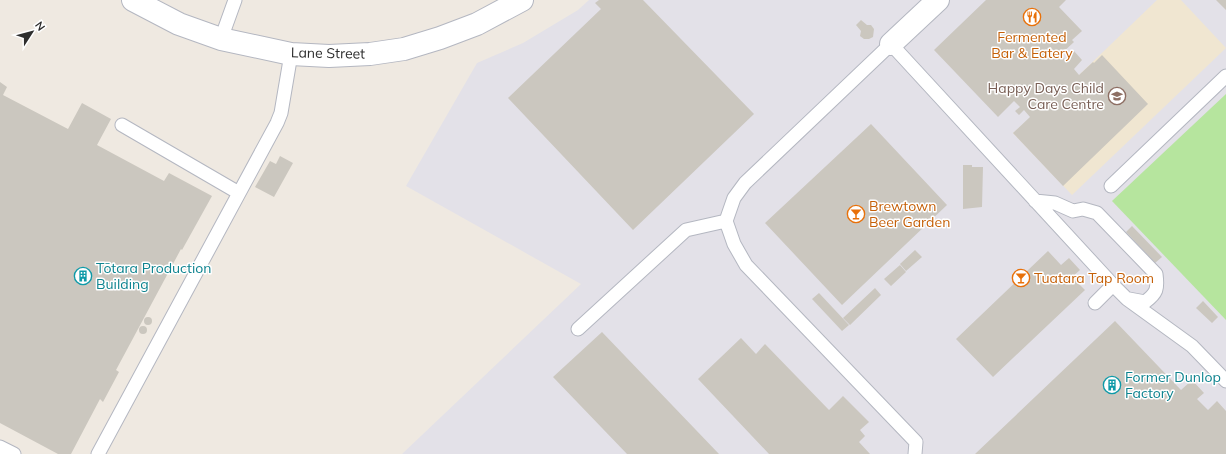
<svg xmlns="http://www.w3.org/2000/svg" width="1226" height="454" font-family="Mulish,sans-serif">
<style>
.industrial{fill:#e3e1e8}
.education{fill:#f0e6d1}
.green{fill:#b6e59e}
.building{fill:#cbc7bf}
.lines{fill:none;stroke-linecap:round;stroke-linejoin:round}
.lane-casing{stroke:#b4b7c1;stroke-width:15}
.street-casing{stroke:#b4b7c1;stroke-width:24}
.secondary-casing{stroke:#b4b7c1;stroke-width:24}
.lane{stroke:#fff;stroke-width:13}
.street{stroke:#fff;stroke-width:22}
.secondary{stroke:#fff;stroke-width:22}
.labels{text-anchor:middle;dominant-baseline:central;stroke-width:3;stroke-linejoin:round;paint-order:stroke}
.food-label{font-size:14px;fill:#c56008;stroke:#fff;text-anchor:start}
.street-label{font-size:14px;fill:#2e2e2e;stroke:#fff}
.education-label{font-size:14px;fill:#785e54;stroke:#fff;text-anchor:end}
.culture-label{font-size:14px;fill:#0d838f;stroke:#fff;text-anchor:start}
</style>
<rect width="100%" height="100%" fill="#efe9e1"/>
<path class="industrial" d="M 589,0 L 1226,0 L 1226,454 L 402,454 L 581,284 L 406,186 L 477,63 L 523,43 L 578,10 Z"/>
<path class="education" d="M 1157,0 L 1181,0 L 1226,48 L 1072,195 L 1013,133 L 1079,75 Z"/>
<path class="green" d="M 1226,94 L 1226,320 L 1112,201 Z"/>
<path class="building" d="M 599,0 L 643,0 L 754,114 L 633,230 L 508,98 L 601,9 L 595,3 Z
M 986,0 L 1066,0 L 1059,7 L 1082,31 L 1072,40 L 1074,42 L 1060,55 L 1065,59 L 1074,51 L 1082,60 L 1074,69 L 1079,75 L 1093,62 L 1094,63 L 1102,55 L 1148,104 L 1063,186 L 1013,133 L 1030,117 L 1024,110 L 1019,115 L 1015,111 L 1020,107 L 1014,101 L 998,117 L 934,50 Z
M 1216,0 L 1226,0 L 1226,10 Z
M 861,20 L 867,25 L 871,25 L 874,29 L 873,37 L 869,39 L 864,39 L 860,36 L 861,31 L 856,25 Z
M 0,82 L 7,87 L 3,95 L 68,129 L 82,103 L 111,119 L 97,145 L 164,181 L 169,173 L 212,196 L 182,250 L 181,249 L 116,370 L 119,372 L 103,402 L 100,399 L 71,454 L 58,454 L 0,423 Z
M 871,124 L 947,205 L 842,305 L 765,223 Z
M 280,156 L 293,163 L 274,197 L 255,187 L 270,161 L 276,164 Z
M 963,165 L 972,165 L 972,167 L 983,167 L 982,207 L 963,209 Z
M 1132,226 L 1162,257 L 1155,263 L 1126,232 Z
M 915,250 L 922,257 L 906,271 L 900,264 Z
M 1048,251 L 1061,265 L 1069,258 L 1080,270 L 1072,277 L 1085,290 L 993,377 L 956,339 Z
M 900,265 L 906,272 L 891,286 L 884,279 Z
M 875,288 L 881,295 L 850,325 L 843,318 Z
M 819,293 L 849,325 L 842,331 L 812,299 Z
M 1203,301 L 1218,317 L 1212,323 L 1196,308 Z
M144 321a4 4 0 1 1 8 0a4 4 0 1 1-8 0Z
M 1115,321 L 1181,390 L 1192,380 L 1204,393 L 1197,399 L 1208,410 L 1217,401 L 1226,411 L 1226,454 L 975,454 Z
M139 330a4 4 0 1 1 8 0a4 4 0 1 1-8 0Z
M 602,332 L 719,454 L 627,454 L 553,377 Z
M 741,338 L 756,354 L 765,344 L 829,410 L 843,396 L 869,422 L 860,430 L 865,436 L 859,442 L 870,454 L 769,454 L 698,379 Z"/>
<g class="lines">
<defs>
<path id="lane" d="M 221,39 L 235,0
M 122,125 L 239,193
M 1111,186 L 1226,76
M 1035,201 L 1055,203 L 1073,211 L 1083,209 L 1097,213 L 1156,274 C 1158,289 1157,293 1145,302 L 1129,299
M 726,221 L 734,244 L 746,265 L 916,442 L 915,454
M 1095,303 L 1113,285
M 578,329 L 686,230 L 726,221 L 734,198 L 745,183 L 891,44 L 1113,285 L 1127,299 L 1192,346 L 1226,381
M 0,447 L 14,454
M 98,454 L 277,123 L 281,113 L 291,54"/>
<path id="street" d="M 891,44 L 938,0"/>
<path id="secondary" d="M 133,0 L 179,24 L 221,39 L 291,54 L 329,56 L 370,54 L 404,49 L 440,38 L 477,24 L 522,0"/>
</defs>
<use href="#lane" class="lane-casing"/>
<use href="#street" class="street-casing"/>
<use href="#secondary" class="secondary-casing"/>
<use href="#lane" class="lane"/>
<use href="#street" class="street"/>
<use href="#secondary" class="secondary"/>
</g>
<defs>
<symbol id="restaurant-ring" viewBox="-11 -11 22 22"><circle r="9.5" fill="#fff" stroke="#e8710a" stroke-width="1.5"/><path d="M-5-6h1v4h1v-4h1v4h1v-4h1v5L-1.5 .5V6h-2V.5L-5-1ZM5-6V6H3V1.5H1.5Q1.5-4 5-6Z" fill="#e8710a"/></symbol>
<symbol id="school-ring" viewBox="-11 -11 22 22"><circle r="9.5" fill="#fff" stroke="#8d6e63" stroke-width="1.5"/><path d="M0-5L7-2L0 1L-7-2ZM-4 1L0 2.5L4 1V4Q0 6-4 4Z" fill="#8d6e63"/></symbol>
<symbol id="bar-ring" viewBox="-11 -11 22 22"><circle r="9.5" fill="#fff" stroke="#e8710a" stroke-width="1.5"/><path d="M-6-5H6L.8 .8V4.5H3.5V6h-7V4.5H-.8V.8Z" fill="#e8710a"/></symbol>
<symbol id="building-ring" viewBox="-11 -11 22 22"><circle r="9.5" fill="#fff" stroke="#0f9aa8" stroke-width="1.5"/><path d="M-4-6H4V6H1V3H-1V6H-4ZM-2.5-4.3h1.7v1.8h-1.7ZM.8-4.3h1.7v1.8H.8ZM-2.5-1h1.7V.8h-1.7ZM.8-1h1.7V.8H.8Z" fill="#0f9aa8"/></symbol>
</defs>
<g fill-rule="evenodd">
<use href="#restaurant-ring" x="1022" y="7" width="20" height="20"/>
<use href="#school-ring" x="1107" y="86" width="20" height="20"/>
<use href="#bar-ring" x="846" y="204" width="20" height="20"/>
<use href="#building-ring" x="73" y="266" width="20" height="20"/>
<use href="#bar-ring" x="1011" y="268" width="20" height="20"/>
<use href="#building-ring" x="1102" y="375" width="20" height="20"/>
</g>
<g class="labels">
<g class="food-label">
<text x="1032" y="37" text-anchor="middle">Fermented<tspan x="1032" dy="16">Bar &amp; Eatery</tspan></text>
<text x="869" y="206">Brewtown<tspan x="869" dy="16">Beer Garden</tspan></text>
<text x="1034" y="278">Tuatara Tap Room</text>
</g>
<g class="street-label">
<text transform="translate(328 53) rotate(1)">Lane Street</text>
</g>
<g class="education-label">
<text x="1104" y="88">Happy Days Child<tspan x="1104" dy="16">Care Centre</tspan></text>
</g>
<g class="culture-label">
<text x="96" y="268">Tōtara Production<tspan x="96" dy="16">Building</tspan></text>
<text x="1125" y="377">Former Dunlop<tspan x="1125" dy="16">Factory</tspan></text>
</g>
</g>
<g transform="translate(32 32) rotate(54)" stroke="#ffffff" stroke-width="3" paint-order="stroke">
<path d="M0-3L7 15L0 10L-7 15Z" fill="#2e2e2e"/>
<text y="-6" font-size="11" font-weight="bold" text-anchor="middle" fill="#2e2e2e">N</text>
</g>
</svg>
